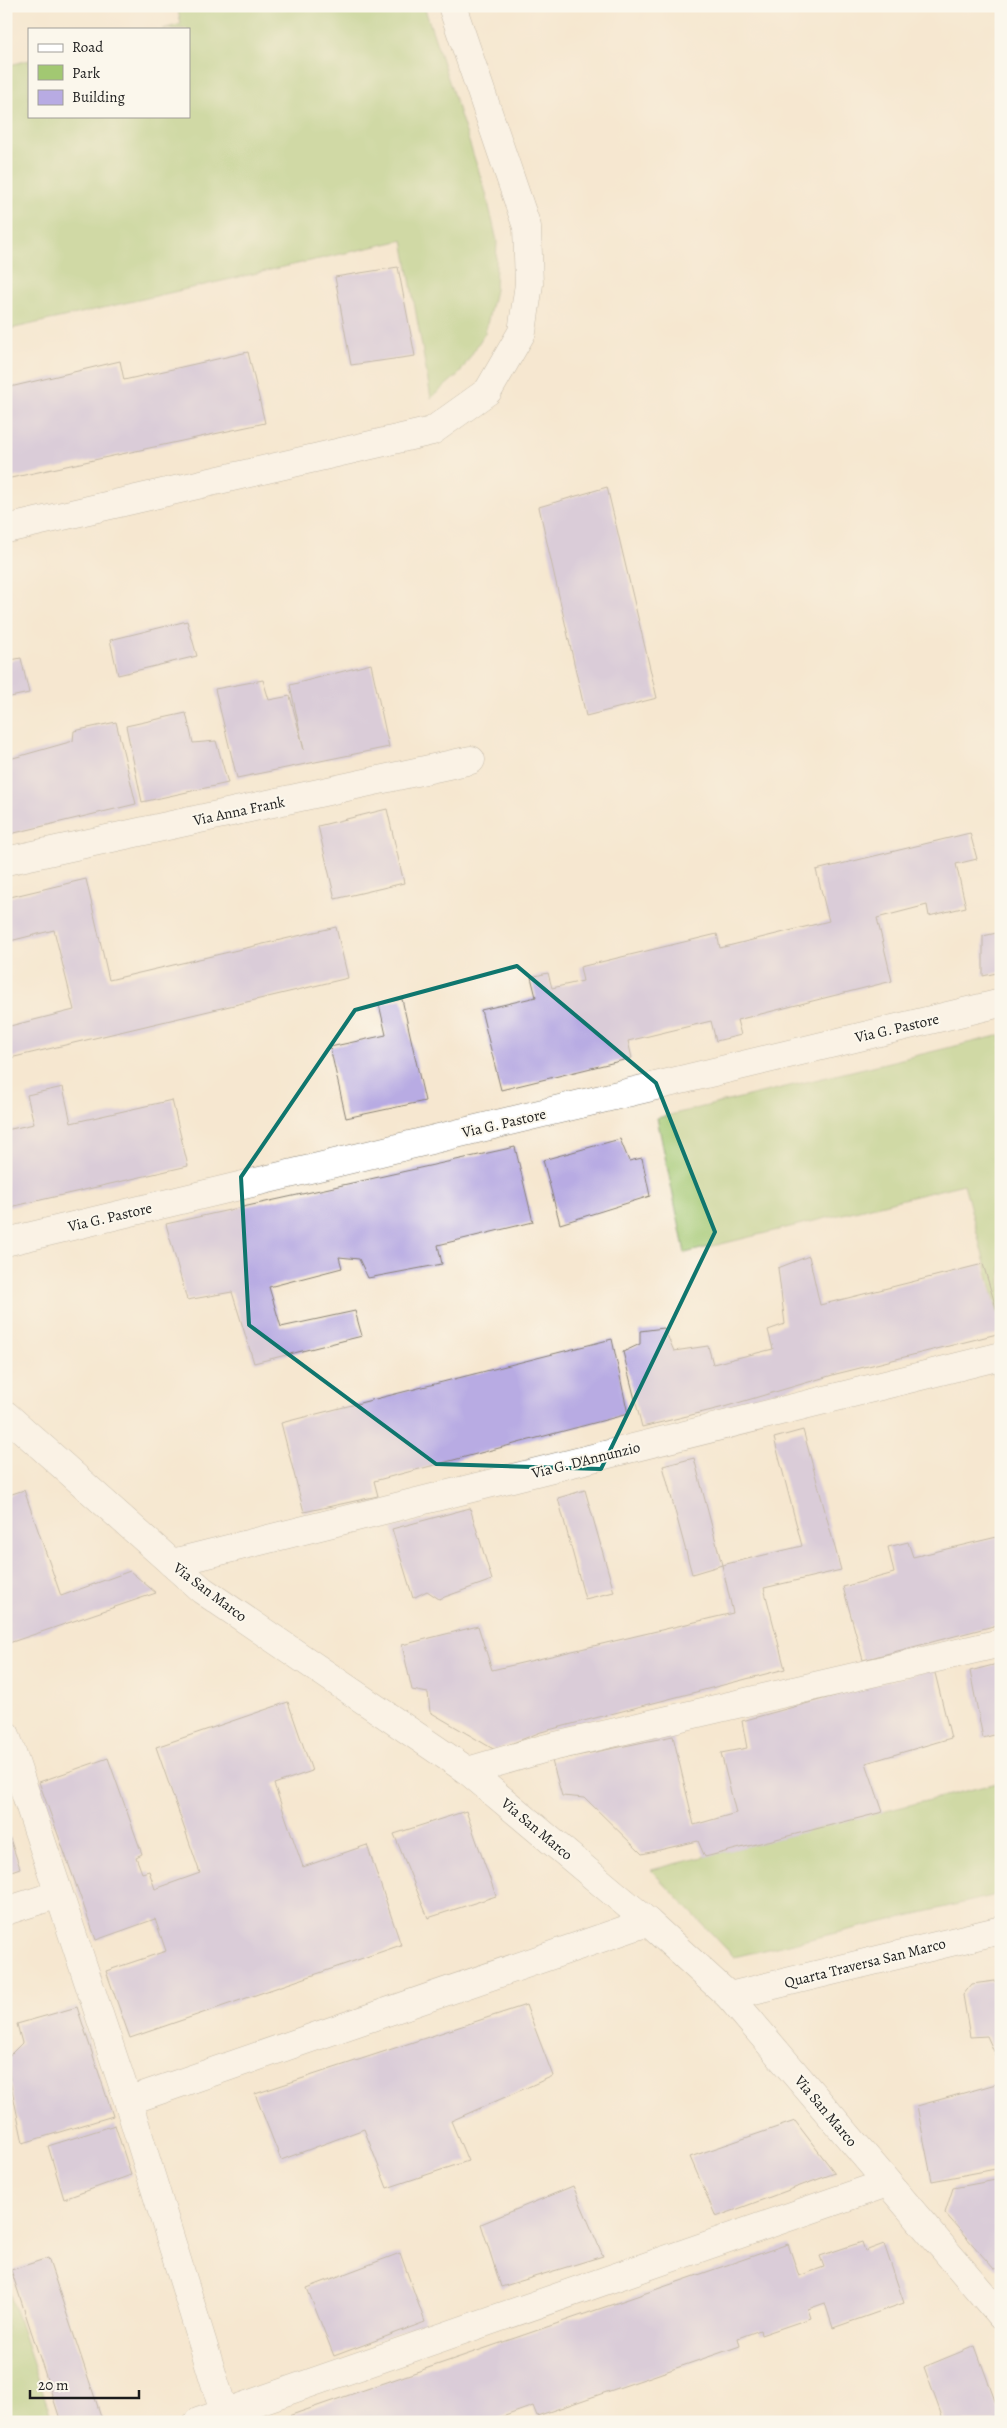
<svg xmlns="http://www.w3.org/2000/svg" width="1007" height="2428" font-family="Alegreya,serif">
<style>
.green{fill:#a2c872;stroke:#5f7247}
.building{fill:#b8abe3}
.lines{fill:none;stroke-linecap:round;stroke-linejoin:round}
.minor-casing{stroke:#898276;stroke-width:29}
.major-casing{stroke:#898276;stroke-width:29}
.minor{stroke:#fff;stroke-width:28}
.major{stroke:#fff;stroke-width:28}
.marked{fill:none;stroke:#0f766e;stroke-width:4;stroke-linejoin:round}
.labels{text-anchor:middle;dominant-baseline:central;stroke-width:4;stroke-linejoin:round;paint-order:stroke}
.street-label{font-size:15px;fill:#1c1c1c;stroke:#fbf7ec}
</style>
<rect width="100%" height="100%" fill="#fbf7ec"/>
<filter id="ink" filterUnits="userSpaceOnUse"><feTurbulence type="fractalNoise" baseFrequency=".02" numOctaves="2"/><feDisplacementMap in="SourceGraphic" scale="10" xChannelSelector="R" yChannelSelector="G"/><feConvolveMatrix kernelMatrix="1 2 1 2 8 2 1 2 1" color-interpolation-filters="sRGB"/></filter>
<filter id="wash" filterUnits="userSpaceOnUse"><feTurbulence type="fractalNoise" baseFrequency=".0096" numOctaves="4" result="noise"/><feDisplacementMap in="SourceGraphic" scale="20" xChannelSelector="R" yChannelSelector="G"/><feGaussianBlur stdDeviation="1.12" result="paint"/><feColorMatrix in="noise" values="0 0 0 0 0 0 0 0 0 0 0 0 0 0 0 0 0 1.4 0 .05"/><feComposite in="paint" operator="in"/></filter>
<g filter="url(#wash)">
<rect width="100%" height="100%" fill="#f6e7d0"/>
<path class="green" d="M 177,6 L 424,6 L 486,193 L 497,241 L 495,290 L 485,333 L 460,373 L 431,398 L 403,240 L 6,330 L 6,66 L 29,60 L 29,116 L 189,116 L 189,29 L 163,29 L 181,24 Z
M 1001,1035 L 1001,1324 L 964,1184 L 685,1253 L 657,1118 Z
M 1001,1782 L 1001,1894 L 734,1957 L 651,1870 Z
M 6,2283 L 53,2422 L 6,2422 Z"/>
<g id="blocks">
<path class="building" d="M 398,267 L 415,356 L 351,365 L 335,277 Z
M 248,352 L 265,423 L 6,479 L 6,388 L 120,361 L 124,380 Z
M 607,487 L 657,698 L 586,716 L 539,507 Z
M 187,621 L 197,656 L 118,675 L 110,640 Z
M 21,658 L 29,693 L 6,698 L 6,661 Z
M 371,664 L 389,747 L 237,778 L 215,689 L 263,680 L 269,700 L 290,696 L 304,750 L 290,685 Z
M 186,713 L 193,743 L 216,741 L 228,783 L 142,802 L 126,726 Z
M 116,722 L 136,804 L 6,835 L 6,760 L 73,741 L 74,731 Z
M 387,809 L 404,883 L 335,899 L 318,826 Z
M 970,833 L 977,859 L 956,864 L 966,907 L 929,916 L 927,905 L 877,918 L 892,981 L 737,1020 L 741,1035 L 716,1041 L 711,1021 L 628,1041 L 632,1058 L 501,1090 L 481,1010 L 536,997 L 531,977 L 548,973 L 552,988 L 583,981 L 580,967 L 717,934 L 720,948 L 829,921 L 816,870 Z
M 86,879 L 109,980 L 336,927 L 348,978 L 6,1059 L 6,1027 L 74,1010 L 54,930 L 6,942 L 6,898 Z
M 1001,932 L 1001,972 L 983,976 L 983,936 Z
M 402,999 L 425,1101 L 346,1118 L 330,1047 L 386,1035 L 379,1004 Z
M 63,1087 L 71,1123 L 172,1100 L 188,1166 L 6,1208 L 6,1130 L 34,1124 L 27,1095 Z
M 620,1139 L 629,1161 L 642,1158 L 650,1196 L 560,1224 L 543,1160 Z
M 515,1147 L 533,1222 L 438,1245 L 442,1264 L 368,1278 L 359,1259 L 339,1257 L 342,1268 L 269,1287 L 281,1327 L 355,1311 L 362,1336 L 254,1363 L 232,1292 L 187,1300 L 166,1224 Z
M 809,1256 L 820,1305 L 983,1264 L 1001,1324 L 1001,1333 L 836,1374 L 724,1407 L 642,1427 L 623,1352 L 640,1344 L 640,1331 L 664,1328 L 674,1351 L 708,1346 L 713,1364 L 773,1349 L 768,1330 L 785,1324 L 778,1268 Z
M 612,1339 L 628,1414 L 374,1481 L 378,1496 L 304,1512 L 281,1423 Z
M 1001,1366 L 1001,1392 L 1000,1393 L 994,1368 Z
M 803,1430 L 841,1570 L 764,1588 L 785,1669 L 541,1732 L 495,1750 L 430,1712 L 428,1693 L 412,1690 L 402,1645 L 478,1626 L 492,1670 L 733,1613 L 722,1565 L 802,1546 L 774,1438 Z
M 694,1458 L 722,1565 L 692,1574 L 663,1466 Z
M 24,1490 L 61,1596 L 130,1571 L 156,1593 L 6,1644 L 6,1496 Z
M 585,1490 L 614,1592 L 585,1599 L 558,1498 Z
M 470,1508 L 492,1580 L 439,1599 L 427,1591 L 413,1598 L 392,1529 Z
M 1001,1536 L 1001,1624 L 863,1660 L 843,1587 L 894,1573 L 888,1547 L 908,1542 L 913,1557 Z
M 1001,1663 L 1001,1733 L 983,1738 L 970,1671 Z
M 934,1669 L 951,1738 L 866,1763 L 883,1812 L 705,1857 L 698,1841 L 642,1854 L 585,1798 L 562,1796 L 552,1761 L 673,1736 L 694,1825 L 736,1813 L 721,1753 L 747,1748 L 742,1721 Z
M 288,1702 L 312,1771 L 274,1784 L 303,1867 L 367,1845 L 401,1945 L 130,2038 L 106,1971 L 166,1951 L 155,1919 L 96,1940 L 39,1782 L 108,1758 L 142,1854 L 136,1857 L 142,1873 L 149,1871 L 155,1889 L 200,1873 L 156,1747 Z
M 466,1811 L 496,1896 L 428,1918 L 394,1834 Z
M 6,1827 L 20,1868 L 6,1873 Z
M 995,1981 L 1001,1983 L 1001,2057 L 997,2058 L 987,2036 L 970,2037 L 963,1995 L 972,1984 Z
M 526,2005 L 553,2076 L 451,2121 L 468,2161 L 387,2188 L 364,2129 L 281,2160 L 255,2094 Z
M 77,2007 L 113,2116 L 23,2143 L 10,2080 L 8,2057 L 22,2043 L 17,2024 Z
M 996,2084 L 1001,2109 L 1001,2168 L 932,2181 L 917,2106 Z
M 795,2121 L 835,2173 L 716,2217 L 690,2157 Z
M 115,2125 L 131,2175 L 64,2199 L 48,2146 Z
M 1001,2179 L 1001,2268 L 994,2269 L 945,2213 L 953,2188 Z
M 573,2186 L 603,2256 L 501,2287 L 481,2224 Z
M 862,2242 L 865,2251 L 884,2244 L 904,2303 L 833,2328 L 825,2303 L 808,2309 L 811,2318 L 761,2335 L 760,2330 L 738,2338 L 740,2346 L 537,2416 L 533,2406 L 488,2422 L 271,2422 L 788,2244 L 799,2276 L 824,2267 L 820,2256 Z
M 400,2253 L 425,2322 L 334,2356 L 307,2288 Z
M 48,2258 L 103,2422 L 61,2422 L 11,2270 Z
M 975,2346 L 998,2409 L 1001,2409 L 1001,2422 L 944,2422 L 924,2367 Z"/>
</g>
</g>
<g filter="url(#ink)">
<use href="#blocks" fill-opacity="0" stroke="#898276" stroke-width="1"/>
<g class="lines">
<defs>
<path id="minor" d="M 6,529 L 432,431 L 488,391 L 522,332 L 529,284 L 527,227 L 452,6
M 6,861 L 471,760
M 6,1242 L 1001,1003
M 172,1563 L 1001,1356
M 6,1735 L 128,2101 L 227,2422
M 468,1771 L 543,1749 L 1001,1643
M 6,1911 L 59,1894
M 729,1996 L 1001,1930
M 128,2101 L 648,1922
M 198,2422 L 887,2183"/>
<path id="major" d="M 6,1415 L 202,1590 L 468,1771 L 648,1922 L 729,1996 L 1001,2316"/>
</defs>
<use href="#minor" class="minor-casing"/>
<use href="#major" class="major-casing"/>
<use href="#minor" class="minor"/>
<use href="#major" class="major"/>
</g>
</g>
<path d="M0 0H1007V2428H0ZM 517,966 L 656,1083 L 715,1232 L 601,1469 L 436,1464 L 249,1325 L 241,1177 L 355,1010 Z" fill="#f6e7d0" fill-opacity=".55" fill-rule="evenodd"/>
<path class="marked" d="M 517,966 L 656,1083 L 715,1232 L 601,1469 L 436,1464 L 249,1325 L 241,1177 L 355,1010 Z"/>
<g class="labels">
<g class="street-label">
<text transform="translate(239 811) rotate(-12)">Via Anna Frank</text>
<text transform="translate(897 1028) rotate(-13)">Via G. Pastore</text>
<text transform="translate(504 1123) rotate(-13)">Via G. Pastore</text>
<text transform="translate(110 1217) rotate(-13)">Via G. Pastore</text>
<text transform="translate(586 1460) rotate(-14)">Via G. D'Annunzio</text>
<text transform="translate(210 1592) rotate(37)">Via San Marco</text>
<text transform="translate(537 1829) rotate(40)">Via San Marco</text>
<text transform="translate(865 1963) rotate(-14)">Quarta Traversa San Marco</text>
<text transform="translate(826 2111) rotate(50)">Via San Marco</text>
</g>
</g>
<rect width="1007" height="2428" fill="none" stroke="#fbf7ec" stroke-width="25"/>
<rect x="28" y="28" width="162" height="90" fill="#fbf7ec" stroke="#a29f99"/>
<rect x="38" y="44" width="25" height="8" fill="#ffffff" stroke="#a29f99"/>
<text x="72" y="52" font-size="15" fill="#1c1c1c">Road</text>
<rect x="38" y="65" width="25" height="15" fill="#a2c872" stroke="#a29f99"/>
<text x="72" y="78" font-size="15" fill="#1c1c1c">Park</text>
<rect x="38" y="90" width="25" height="15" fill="#b8abe3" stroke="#a29f99"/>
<text x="72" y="102" font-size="15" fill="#1c1c1c">Building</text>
<path d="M30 2390v8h109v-8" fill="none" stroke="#1c1c1c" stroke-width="2.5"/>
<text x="38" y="2390" font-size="15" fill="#1c1c1c" stroke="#fbf7ec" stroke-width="4" paint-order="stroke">20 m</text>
</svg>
